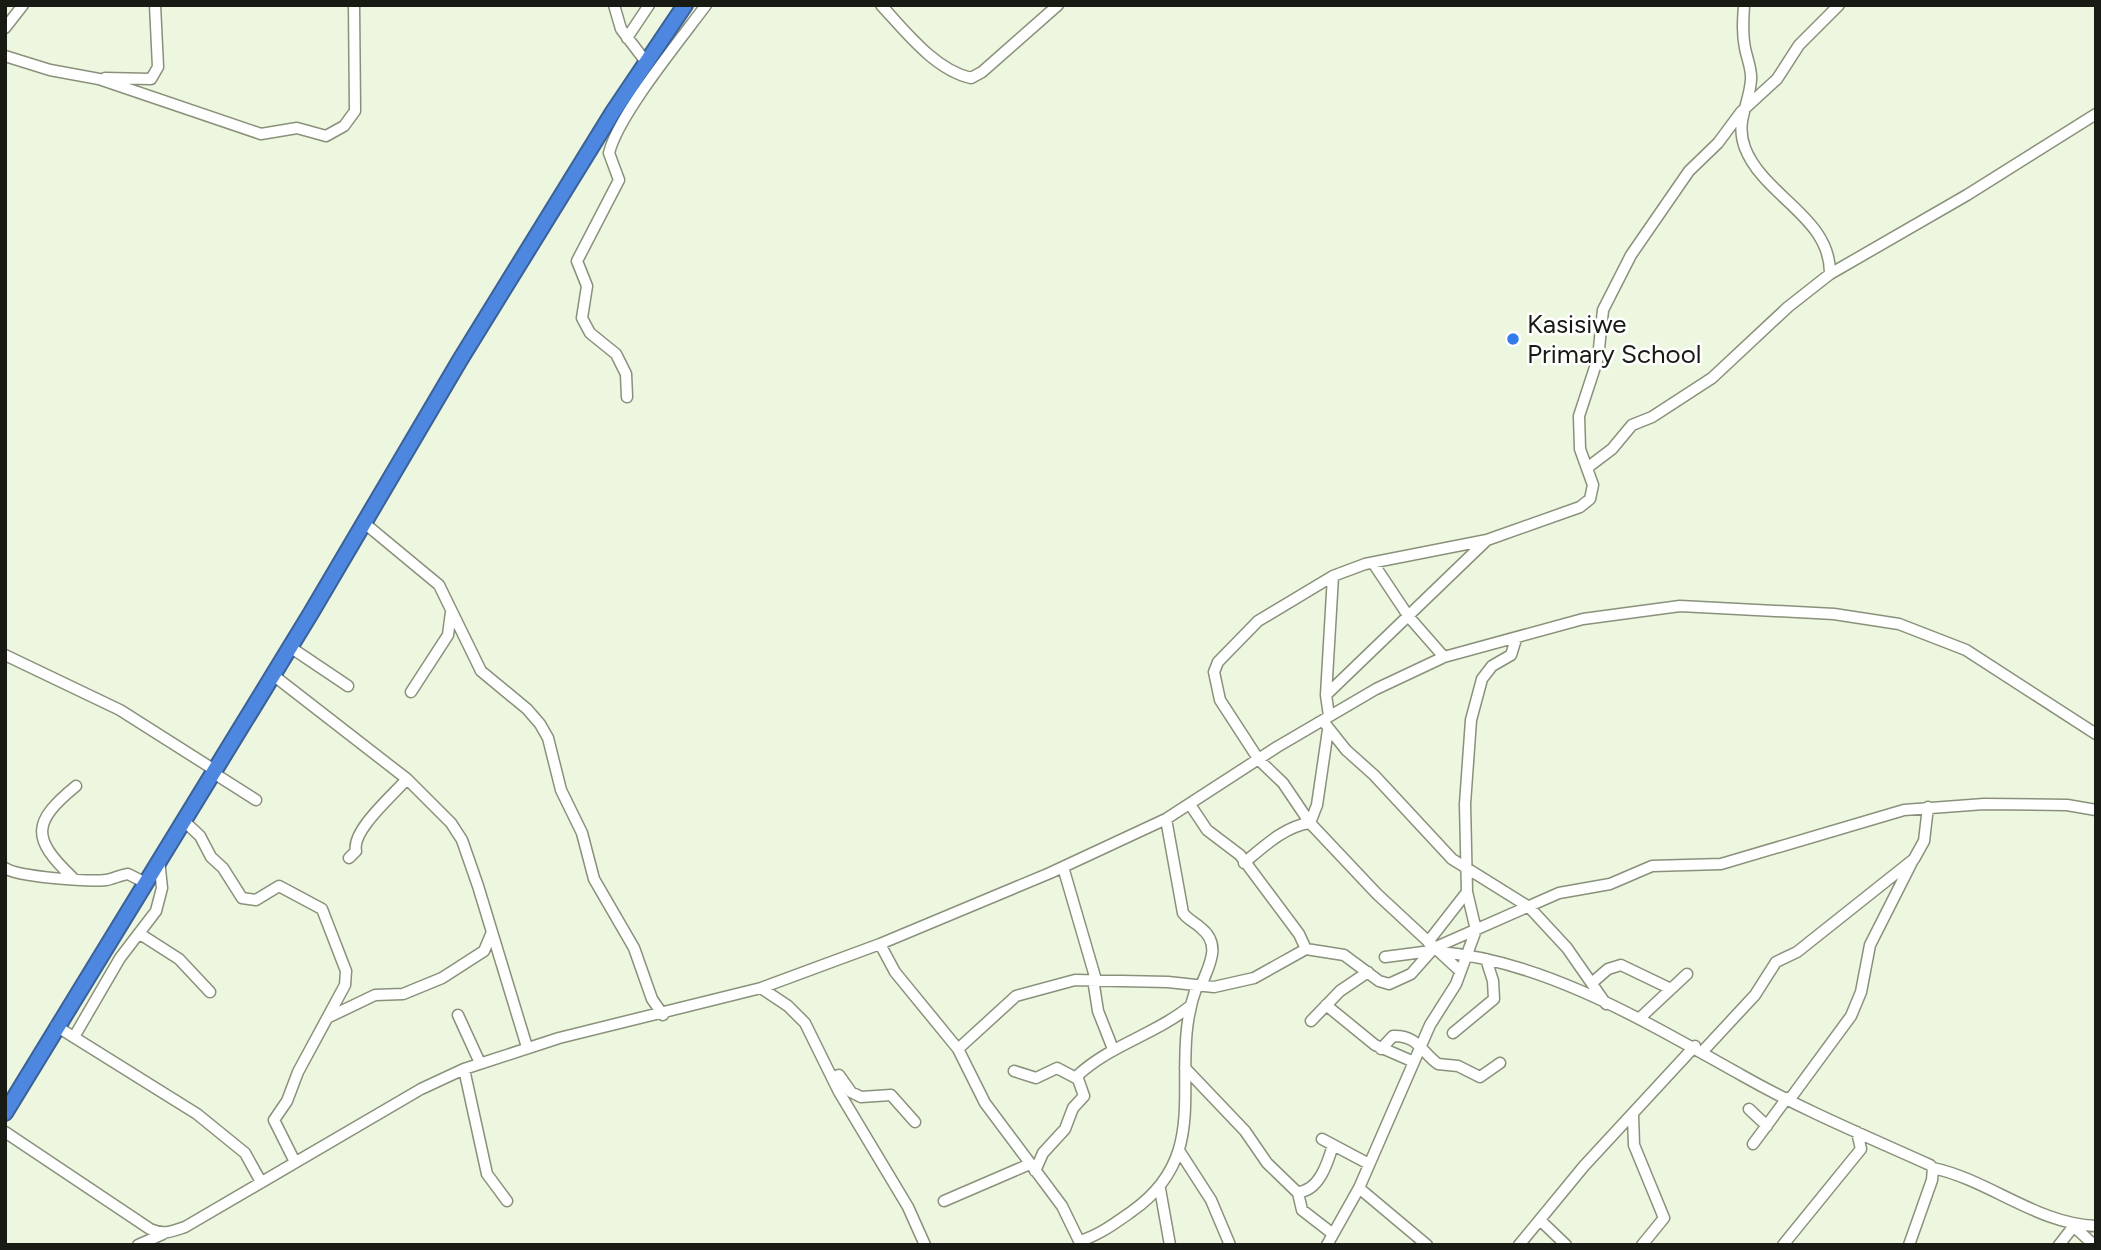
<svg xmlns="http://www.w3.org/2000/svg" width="2101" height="1250" font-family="Figtree,sans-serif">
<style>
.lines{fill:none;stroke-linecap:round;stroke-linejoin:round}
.minor-casing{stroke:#89917b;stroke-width:13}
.highway-casing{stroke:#3a6198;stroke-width:18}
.minor{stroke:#fff;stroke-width:10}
.highway{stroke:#4d87e0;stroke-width:14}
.poi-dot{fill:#347ce9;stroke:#fff;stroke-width:2.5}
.labels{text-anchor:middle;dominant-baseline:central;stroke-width:5;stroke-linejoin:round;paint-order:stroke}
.poi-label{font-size:26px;fill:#181b13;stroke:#fff;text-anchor:start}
</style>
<rect width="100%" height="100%" fill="#edf6de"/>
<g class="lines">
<defs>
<path id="minor" d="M 614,5 L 621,29 L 646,62
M 881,5 C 905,31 935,70 971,78 L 982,72 L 1058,5
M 1744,5 C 1743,20 1742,34 1745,48 C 1747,59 1752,69 1751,80 C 1749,106 1735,121 1745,148 C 1764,197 1831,217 1830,274
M 5,28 L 23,5
M 627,38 L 649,5
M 5,56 L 50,70 L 99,79 L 261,134 L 297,128 L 326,136 L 344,126 L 355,111 L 354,5
M 105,78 L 151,79 L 158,67 L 155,5
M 627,397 L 626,374 L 616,354 L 590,333 L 582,318 L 587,286 L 577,261 L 619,180 L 609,153 C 618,115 681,39 706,5
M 1587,468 L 1612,449 L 1632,425 L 1652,417 L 1712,378 L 1788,307 L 1830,274 L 1967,195 L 2096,114
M 363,522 L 439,585 L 481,671 L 527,709 L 540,724 L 548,738 L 561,790 L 582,833 L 594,879 L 634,948 L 652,999 L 663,1015
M 1373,563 L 1409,617 L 1444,657
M 290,647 L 348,686
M 5,655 L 120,710 L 213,769
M 273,675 L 407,779 L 451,823 L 462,840 L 478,886 L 527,1047
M 411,692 L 448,635 L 451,612
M 1326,695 L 1487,540 L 1580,507 L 1590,499 L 1593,485 L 1580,449 L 1579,416 L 1598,358 L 1603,310 L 1631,255 L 1689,171 L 1718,143 L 1741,112 L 1777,79 L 1799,45 L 1839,5
M 1329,716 L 1326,695 L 1333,576
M 1323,721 L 1346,750 L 1374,775 L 1452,859 L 1529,907 L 1567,948 L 1606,1004
M 212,772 L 256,800
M 1191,806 L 1207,830 L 1240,855 L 1299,934 L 1306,949
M 1166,819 L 1183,913 C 1188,920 1195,922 1201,928 C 1222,945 1209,965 1201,986
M 183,820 L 200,836 L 211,857 L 223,868 L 242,898 L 256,900 L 279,886 L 322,909 L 346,971 L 345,985 L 298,1072 L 287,1101 L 274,1120 L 295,1162
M 349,858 L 356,851 C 351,831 393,795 407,779
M 1244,863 C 1263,847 1285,826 1310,823 L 1317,805 L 1328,730
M 1063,867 L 1096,980
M 5,868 C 17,877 90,882 106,880 C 113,879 120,875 128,874 L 146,883
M 72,877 C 31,838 32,822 76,786
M 140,934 L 179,959 L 210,992
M 1428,942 L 1467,892 L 1465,804 L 1471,720 L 1482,679 L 1492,666 L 1511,655 L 1516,639
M 880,944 L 895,972 L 958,1049 L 985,1103 L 1062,1206 L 1081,1245
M 1440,952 C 1547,961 1651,1025 1743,1076 C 1803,1110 1868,1137 1930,1165 L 1933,1168 L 1932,1180 L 1909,1245
M 1385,957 L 1431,951
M 1460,971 L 1377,894 L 1310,823 L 1283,783 L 1259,760 L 1220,700 L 1214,672 L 1218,662 L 1258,621 L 1333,576 L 1365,564 L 1487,540
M 1093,979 L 1098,1011 L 1113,1049
M 1593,982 L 1608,969 L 1621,965 L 1671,989
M 761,988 L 788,1006 L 805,1023 L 839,1092 L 908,1207 L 925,1245
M 1326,1005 L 1375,1045 L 1414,1062
M 458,1015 L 480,1063
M 327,1018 L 375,995 L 403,994 L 442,978 L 484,951 L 492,932
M 1640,1018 L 1687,974
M 1311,1021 L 1340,991 L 1368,972
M 56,1026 L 197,1114 L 245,1153 L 261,1182
M 1453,1033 L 1494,999 L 1493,981 L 1486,959
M 74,1037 L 120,958 L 156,911 L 162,888 L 159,860
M 958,1049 L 1016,996 L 1075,980 L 1168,982 L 1214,987 L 1254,978 L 1306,949 L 1344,955 L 1379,981 L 1389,984 L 1411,974 L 1434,948 L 1559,893 L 1610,884 L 1652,866 L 1721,864 L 1904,810 L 1984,804 L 2067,805 L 2096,810
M 1381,1049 L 1393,1036 C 1418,1035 1422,1053 1438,1064 L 1458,1066 L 1480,1077 L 1500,1063
M 1703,1051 L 1755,995 L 1776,962 L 1797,952 L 1914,859 L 1924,841 L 1928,807
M 1185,1068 L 1245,1131 L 1267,1163 L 1297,1192 C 1319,1192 1328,1162 1333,1145
M 464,1069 L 487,1174 L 507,1201
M 1014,1071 L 1036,1078 L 1057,1068 L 1076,1078
M 832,1077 L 839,1075 L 851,1092 L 861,1097 L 891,1095 L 915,1122
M 1790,1099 L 1851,1016 L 1861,992 L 1870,945 L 1913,860
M 1749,1109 L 1767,1126
M 1633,1115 L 1634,1145 L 1664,1218 L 1642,1245
M 5,1132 L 150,1229 C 164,1235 170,1232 185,1227 L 421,1089 L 464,1069 L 559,1038 L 761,988 L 880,944 L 1050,873 L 1166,819 L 1277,747 L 1376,689 L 1444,657 L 1583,619 L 1680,606 L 1834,614 L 1899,624 L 1966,650 L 2096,734
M 1322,1139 L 1369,1164
M 1753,1144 L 1787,1098
M 1180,1152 L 1211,1200 L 1230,1245
M 1933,1168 C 1989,1180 2037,1224 2096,1226
M 1035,1171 L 1043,1153 L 1065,1129 L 1073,1108 L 1084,1096 L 1077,1076 C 1110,1045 1154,1035 1189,1007
M 1359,1188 L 1427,1245
M 1160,1189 L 1170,1245
M 1298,1193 L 1302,1210 L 1333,1234
M 944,1201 L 1030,1164
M 1541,1221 L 1566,1245
M 2069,1222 L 2094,1245
M 1080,1241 C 1099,1235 1114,1224 1131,1212 C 1219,1151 1165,1070 1197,986
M 138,1245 L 163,1234
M 1327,1245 L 1359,1188 L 1430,1025 L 1456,984 L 1476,930 L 1467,892
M 1519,1245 L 1584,1166 L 1695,1046
M 1783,1245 L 1861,1149 L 1857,1132
M 2059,1245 L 2073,1227"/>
<path id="highway" d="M 5,1113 L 311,613 L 460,360 L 613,112 L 685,5"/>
</defs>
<use href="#minor" class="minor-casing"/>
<use href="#highway" class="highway-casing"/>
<use href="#minor" class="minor"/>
<use href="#highway" class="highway"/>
</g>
<circle class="poi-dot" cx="1513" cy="339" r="7"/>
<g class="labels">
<g class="poi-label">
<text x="1527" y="324">Kasisiwe<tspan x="1527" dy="30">Primary School</tspan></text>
</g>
</g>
<rect width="2101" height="1250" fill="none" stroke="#181b13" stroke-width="14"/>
</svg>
